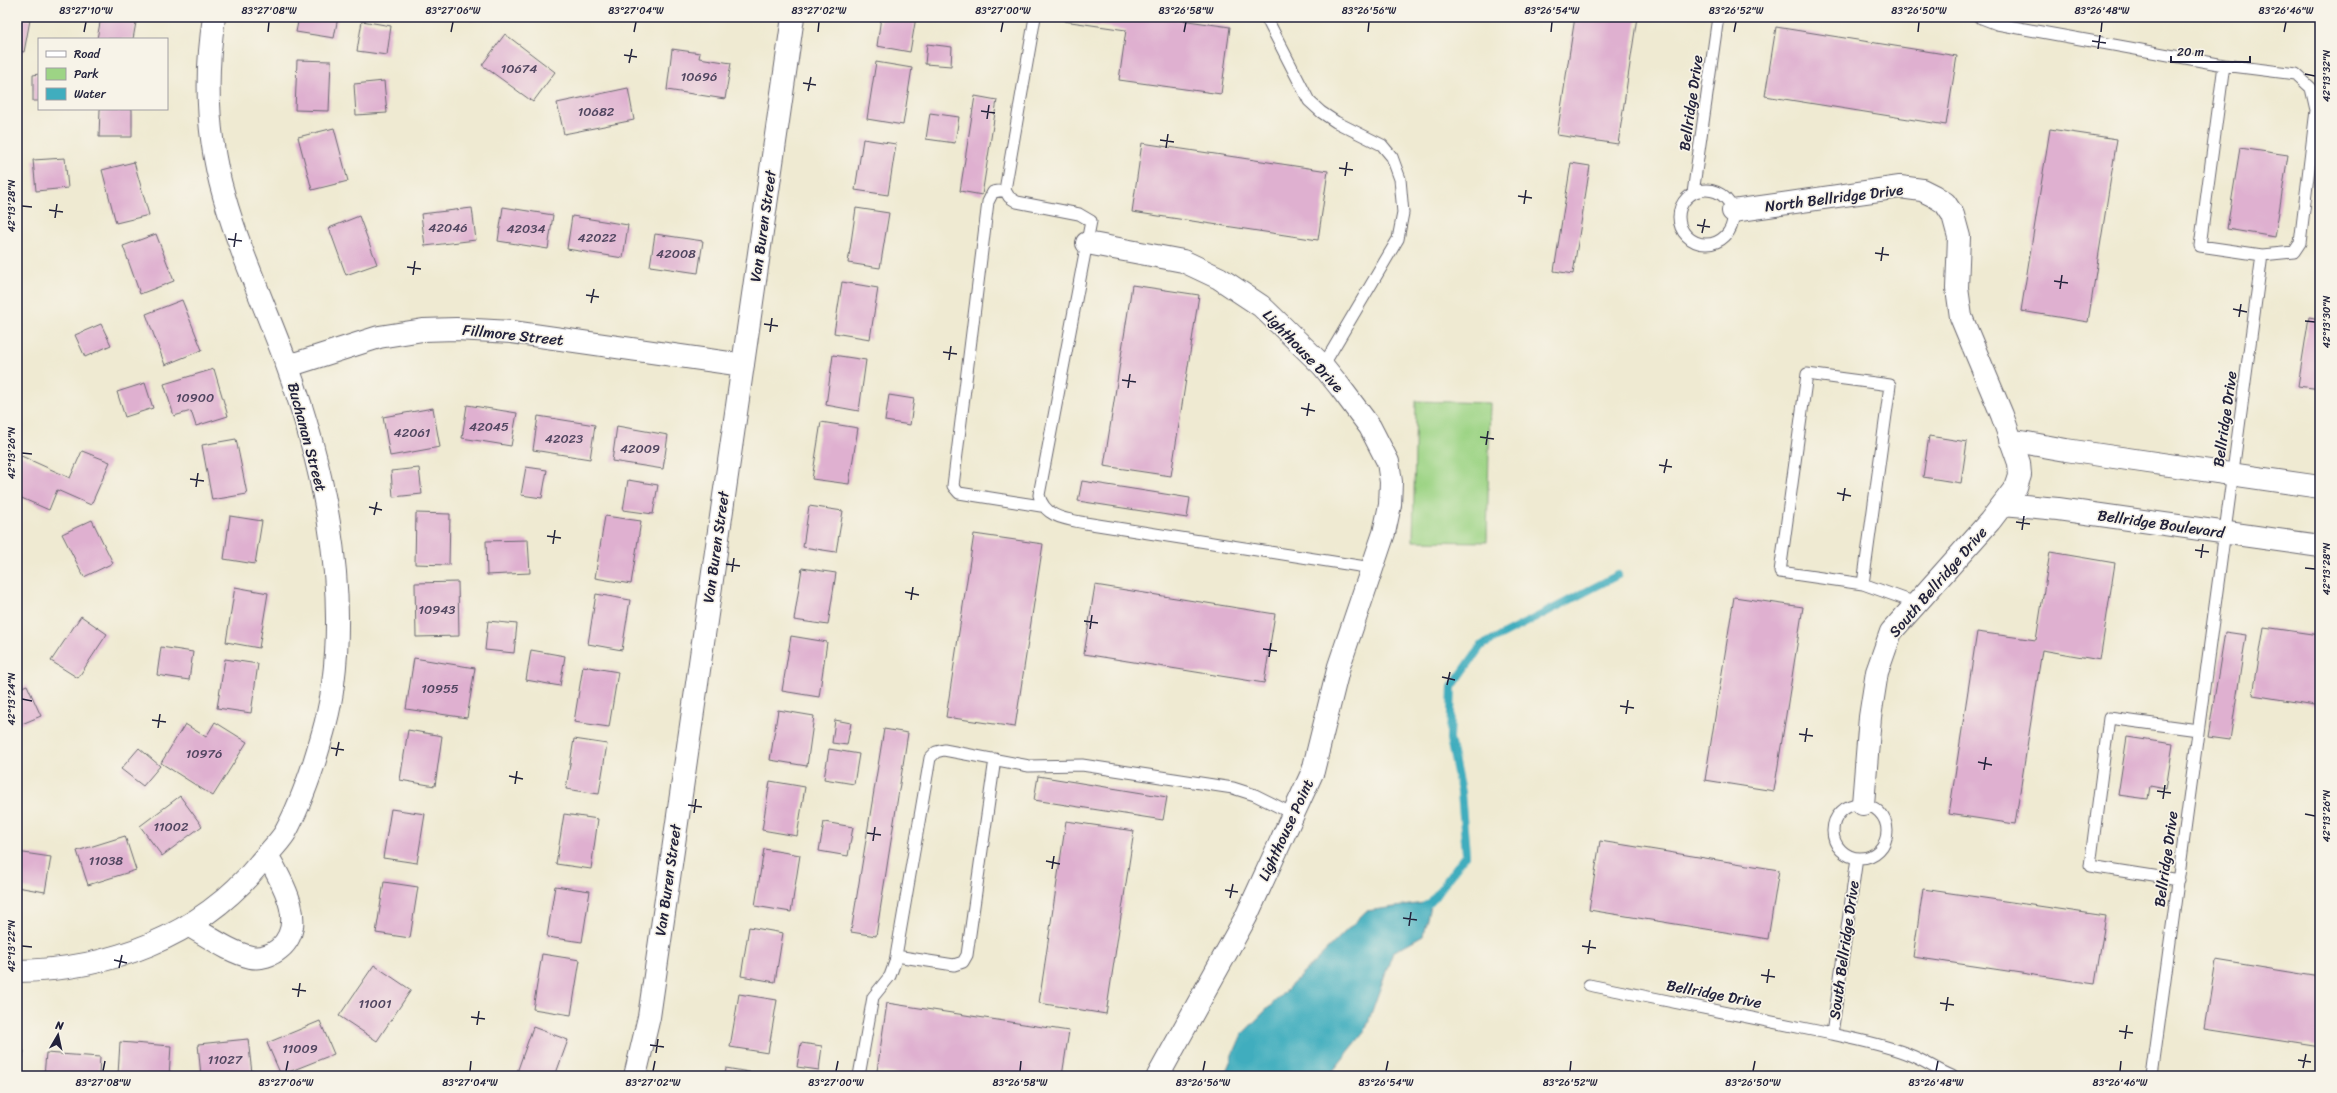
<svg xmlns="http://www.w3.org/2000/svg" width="2337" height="1093" font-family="Sriracha,sans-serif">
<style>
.green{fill:#9dd485;stroke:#607b60}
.water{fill:#40adbe;stroke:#31687c}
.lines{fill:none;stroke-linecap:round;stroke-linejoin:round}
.stream{stroke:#40adbe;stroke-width:8}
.building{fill:#dfb0d0}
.service-casing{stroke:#6a6870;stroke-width:13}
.minor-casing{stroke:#6a6870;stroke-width:24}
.service{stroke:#fff;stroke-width:11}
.minor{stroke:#fff;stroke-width:22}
.ticks{fill:none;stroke:#22223b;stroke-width:1.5}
.labels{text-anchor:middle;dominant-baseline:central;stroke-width:3.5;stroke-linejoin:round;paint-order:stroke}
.number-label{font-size:13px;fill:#514660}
.street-label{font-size:15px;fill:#22223b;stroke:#f7f3e8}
.neatline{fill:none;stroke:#22223b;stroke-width:1.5}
.ticks-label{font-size:10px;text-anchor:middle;fill:#22223b}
</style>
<rect width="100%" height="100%" fill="#f7f3e8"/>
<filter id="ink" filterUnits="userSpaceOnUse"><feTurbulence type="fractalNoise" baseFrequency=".025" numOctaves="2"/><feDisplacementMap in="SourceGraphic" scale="8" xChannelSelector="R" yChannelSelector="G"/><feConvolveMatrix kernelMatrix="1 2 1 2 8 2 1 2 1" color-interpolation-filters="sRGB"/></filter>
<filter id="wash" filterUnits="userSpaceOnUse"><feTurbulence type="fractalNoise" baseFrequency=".012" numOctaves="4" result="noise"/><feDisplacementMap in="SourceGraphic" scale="16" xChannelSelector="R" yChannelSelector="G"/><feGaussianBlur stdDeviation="0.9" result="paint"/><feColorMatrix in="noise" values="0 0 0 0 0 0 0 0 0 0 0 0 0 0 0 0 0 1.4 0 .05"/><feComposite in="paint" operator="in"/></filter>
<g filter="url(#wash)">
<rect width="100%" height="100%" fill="#efead2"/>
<path class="green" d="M 1416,401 L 1490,403 L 1487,542 L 1413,541 Z"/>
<path class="water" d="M 1431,902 L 1423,935 L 1393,952 L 1365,1031 L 1329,1076 L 1224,1076 L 1242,1034 L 1366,911 Z"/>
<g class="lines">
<path class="stream" d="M 1422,908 L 1431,902 L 1466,854 L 1461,792 L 1450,739 L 1452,687 L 1481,646 L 1618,575"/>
</g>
<g id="blocks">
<path class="building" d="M 101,17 L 137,17 L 133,39 L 97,39 Z
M 299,17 L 338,17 L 334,38 L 296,32 Z
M 469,17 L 489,17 L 489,18 L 470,21 Z
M 881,17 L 916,17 L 910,52 L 877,46 Z
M 1065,17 L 1160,17 L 1230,27 L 1221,94 L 1119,80 L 1126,30 L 1064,21 Z
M 1575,17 L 1637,17 L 1618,144 L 1557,135 Z
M 17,18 L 30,20 L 24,52 L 17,50 Z
M 362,21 L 391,26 L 387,55 L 357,51 Z
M 1776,27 L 1957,56 L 1946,125 L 1765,96 Z
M 505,34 L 555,72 L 533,102 L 482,65 Z
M 927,44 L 952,47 L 951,66 L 925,64 Z
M 672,49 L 700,53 L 699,58 L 731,63 L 725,99 L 667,90 Z
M 297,60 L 331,61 L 329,111 L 295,110 Z
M 876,62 L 912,68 L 903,125 L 867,119 Z
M 39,74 L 39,101 L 33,101 L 33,75 Z
M 384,81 L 387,113 L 356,115 L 354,84 Z
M 628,88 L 634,120 L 564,134 L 557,103 Z
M 975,96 L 997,100 L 982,195 L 960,191 Z
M 100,109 L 132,109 L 132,137 L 99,137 Z
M 930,113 L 959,117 L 955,143 L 926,139 Z
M 334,128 L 348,181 L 312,190 L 298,137 Z
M 2050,129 L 2117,139 L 2088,322 L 2021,311 Z
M 863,139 L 896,144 L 888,195 L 855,190 Z
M 1142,143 L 1328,171 L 1318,240 L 1132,212 Z
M 2240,148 L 2288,155 L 2275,237 L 2227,229 Z
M 65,158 L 68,188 L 36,191 L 33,160 Z
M 134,162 L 149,215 L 116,223 L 102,170 Z
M 1571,163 L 1590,166 L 1573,274 L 1554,271 Z
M 503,207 L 553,215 L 548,249 L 498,241 Z
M 472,208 L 476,240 L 425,246 L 421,214 Z
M 856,208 L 889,213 L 880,268 L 848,263 Z
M 359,216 L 377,264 L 346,275 L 329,228 Z
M 572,216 L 628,225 L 623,258 L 567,249 Z
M 156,234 L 174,281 L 140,294 L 123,246 Z
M 655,234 L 703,241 L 698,273 L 650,266 Z
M 842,282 L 878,288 L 870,339 L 834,333 Z
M 1132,285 L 1199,295 L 1171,476 L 1104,466 Z
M 182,300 L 202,350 L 165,365 L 146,314 Z
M 2309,317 L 2320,319 L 2320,389 L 2298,386 Z
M 101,324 L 111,345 L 85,357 L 75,335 Z
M 833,355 L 866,360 L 859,411 L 826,405 Z
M 214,369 L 228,416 L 196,426 L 191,411 L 174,416 L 164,384 Z
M 145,383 L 153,408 L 125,417 L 117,392 Z
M 889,395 L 914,399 L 910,425 L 885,421 Z
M 467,405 L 517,413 L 511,446 L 462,438 Z
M 433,408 L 440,447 L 390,456 L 383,417 Z
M 538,416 L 595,425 L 590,459 L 533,450 Z
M 821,422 L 858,428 L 849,484 L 812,479 Z
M 617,426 L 668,435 L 663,469 L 612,461 Z
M 1929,436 L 1967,442 L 1961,483 L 1923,477 Z
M 236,439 L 247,494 L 212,500 L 202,445 Z
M 82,451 L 110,462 L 91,505 L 57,490 L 49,510 L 17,496 L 17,454 L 70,478 Z
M 526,467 L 547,470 L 542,498 L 521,495 Z
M 419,468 L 422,494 L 393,497 L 391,471 Z
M 628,480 L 658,485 L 653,514 L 623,510 Z
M 1082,481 L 1190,498 L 1187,518 L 1078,501 Z
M 809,506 L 843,511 L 836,552 L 803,547 Z
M 416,513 L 450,514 L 449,565 L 415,564 Z
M 230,516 L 262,521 L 255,564 L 224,559 Z
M 605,516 L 641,521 L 631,584 L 595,578 Z
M 92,520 L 113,563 L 84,577 L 62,534 Z
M 974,534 L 1043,544 L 1015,727 L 946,717 Z
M 528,540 L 530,573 L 487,575 L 486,541 Z
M 2050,552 L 2115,563 L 2100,660 L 2042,650 L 2015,824 L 1949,814 L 1977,632 L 2036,640 Z
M 802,568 L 836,573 L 828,625 L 794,620 Z
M 458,582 L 459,636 L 416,637 L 415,583 Z
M 1095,585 L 1275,614 L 1264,683 L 1084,654 Z
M 235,587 L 268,593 L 259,648 L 226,642 Z
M 596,594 L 630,600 L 622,650 L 588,644 Z
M 1734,597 L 1803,607 L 1774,791 L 1705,780 Z
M 81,616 L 107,634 L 78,678 L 51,661 Z
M 488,621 L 517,624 L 514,653 L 485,650 Z
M 2264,627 L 2320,635 L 2320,706 L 2253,695 Z
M 2225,632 L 2246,635 L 2230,740 L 2208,737 Z
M 791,636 L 827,642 L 819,697 L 782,691 Z
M 161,647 L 193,652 L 189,680 L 157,675 Z
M 531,650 L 565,656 L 560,686 L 526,680 Z
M 414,658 L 475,668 L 467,718 L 406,709 Z
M 225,659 L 258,664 L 251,713 L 217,708 Z
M 583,666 L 618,672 L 609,727 L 574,722 Z
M 27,685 L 41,716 L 17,726 L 17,689 Z
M 778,710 L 814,716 L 807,766 L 770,760 Z
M 835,720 L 851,723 L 847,745 L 832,743 Z
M 215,722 L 247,742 L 213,796 L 161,763 L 185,724 L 206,737 Z
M 884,729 L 908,733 L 876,936 L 851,932 Z
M 408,730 L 442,736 L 435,786 L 400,780 Z
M 2127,737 L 2173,744 L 2166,789 L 2150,786 L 2148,799 L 2118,795 Z
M 574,739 L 607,744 L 599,794 L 566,789 Z
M 139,748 L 160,766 L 143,786 L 121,769 Z
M 829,749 L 859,754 L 854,784 L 824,779 Z
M 1038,776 L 1167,797 L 1163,820 L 1034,800 Z
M 770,781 L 805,787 L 797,836 L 762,830 Z
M 180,796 L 202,826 L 162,856 L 140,826 Z
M 391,809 L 425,814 L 417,863 L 383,858 Z
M 564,814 L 598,819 L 591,869 L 556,864 Z
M 1066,821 L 1134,831 L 1106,1014 L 1039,1003 Z
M 824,822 L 853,827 L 848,856 L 819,851 Z
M 125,836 L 136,870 L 88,885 L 77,851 Z
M 1600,841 L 1779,870 L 1768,939 L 1589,910 Z
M 764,849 L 800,855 L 791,912 L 755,906 Z
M 17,852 L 51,857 L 45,892 L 17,887 Z
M 384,882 L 418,887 L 410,938 L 376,933 Z
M 555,886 L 590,891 L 582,942 L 547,937 Z
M 1923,889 L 2106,916 L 2095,984 L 1913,957 Z
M 749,927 L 783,933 L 775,982 L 741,976 Z
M 542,954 L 580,960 L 571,1015 L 533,1009 Z
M 2216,960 L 2320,977 L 2320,1047 L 2205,1029 Z
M 374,965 L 411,990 L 377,1041 L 339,1016 Z
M 739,994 L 777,1000 L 768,1053 L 730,1047 Z
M 887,1003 L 1069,1031 L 1062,1076 L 910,1076 L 877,1071 Z
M 320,1021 L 334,1054 L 281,1075 L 267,1043 Z
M 533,1027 L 568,1040 L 555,1076 L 516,1075 Z
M 248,1039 L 252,1073 L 201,1076 L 198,1044 Z
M 120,1042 L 171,1046 L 169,1076 L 118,1075 Z
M 801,1043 L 822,1046 L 819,1070 L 797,1067 Z
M 17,1050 L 24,1051 L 20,1076 L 17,1076 Z
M 46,1053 L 100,1057 L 99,1076 L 44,1076 Z
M 726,1068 L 760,1074 L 759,1076 L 725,1076 Z"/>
</g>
</g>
<g filter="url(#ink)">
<use href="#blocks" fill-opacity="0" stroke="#6a6870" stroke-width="1"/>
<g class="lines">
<defs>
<path id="service" d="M 1035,17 L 1005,190 L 1009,197 L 1017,202 L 1079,214 L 1091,221 L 1039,495 C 1044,517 1065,519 1085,523 L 1372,568
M 1266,17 L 1309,101 L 1321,112 L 1336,122 L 1382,145 L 1392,157 L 1400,179 L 1403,213 L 1398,239 L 1323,366
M 1979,17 L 1997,24 L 2224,65 L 2200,246 L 2262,255 L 2152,1076
M 2224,65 L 2296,74 L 2311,88 L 2316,110 L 2300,243 L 2294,252 L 2262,255
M 1005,190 L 993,192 L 988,202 L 953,486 L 959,493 L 1041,506
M1679 217a27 27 0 1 1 54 0a27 27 0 1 1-54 0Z
M 1693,193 L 1718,17
M 1863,584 L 1890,385 L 1807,374 L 1780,572 L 1863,584 L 1916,603
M1833 831a27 27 0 1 1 54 0a27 27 0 1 1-54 0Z
M 1857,858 L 1832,1034 C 1858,1040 1886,1045 1910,1055 C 1925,1061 1937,1070 1952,1076
M 2179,880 L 2090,866 L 2109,718 L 2198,730
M 896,956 L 954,965 L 963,962 L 967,955 L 995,759
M 1589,985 L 1832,1034
M 859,1076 L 873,997 L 890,976 L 895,962 L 930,758 L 936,752 L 944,750 L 1029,766 L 1082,765 L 1233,788 L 1255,795 L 1293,814"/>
<path id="minor" d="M 1733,211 L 1900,187 L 1922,190 L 1934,196 L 1945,203 L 1953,215 L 1959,237 L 1957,288 L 1961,317 L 2002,415 L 2019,463 L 2020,475 L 2016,487 L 1990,521 L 1891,632 L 1877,672 L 1870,717 L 1863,804
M 1087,243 L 1183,261 L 1219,278 L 1261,306 L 1323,366 L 1340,387 L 1370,427 L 1388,462 L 1391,482 L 1390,505 L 1384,533 L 1339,666 L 1313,771 L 1246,917 L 1158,1076
M 288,366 L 379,337 L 423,330 L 456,329 L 512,332 L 743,365
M 2010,440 L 2066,450 L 2320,487
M 2003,504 L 2058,509 L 2320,546
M 188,925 C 208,936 229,952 251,957 C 260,959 272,955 279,949 C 309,924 281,880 267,855
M 17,971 C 108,970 200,937 259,864 C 267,854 278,844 285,833 C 297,811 306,787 314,763 C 322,737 330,711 333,684 C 347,578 323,464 287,365 C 266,308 240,253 224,196 C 207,138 205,76 214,17
M 635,1076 L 649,1017 L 793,17"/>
</defs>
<use href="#service" class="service-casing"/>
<use href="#minor" class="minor-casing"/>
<use href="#service" class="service"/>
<use href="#minor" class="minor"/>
</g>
</g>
<path class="ticks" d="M 84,32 L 86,22M 268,32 L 269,22M 451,32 L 453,22M 634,32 L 636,22M 818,32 L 819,22M 1001,32 L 1003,22M 1184,32 L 1186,22M 1368,32 L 1369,22M 1551,32 L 1552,22M 1734,32 L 1736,22M 1918,32 L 1919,22M 2101,32 L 2102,22M 2284,32 L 2286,22M 2092,41 L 2106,43M 2098,49 L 2100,35M 624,55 L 637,57M 629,63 L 632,49M 2305,74 L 2315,76M 803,83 L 816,85M 808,91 L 811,77M 981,111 L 995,113M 987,119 L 989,105M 1160,140 L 1174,142M 1166,148 L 1168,134M 1339,168 L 1353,170M 1345,176 L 1347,162M 1518,196 L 1532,198M 1524,204 L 1526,190M 22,206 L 32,207M 49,210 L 63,212M 55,218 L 57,204M 1697,225 L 1710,227M 1702,233 L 1705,219M 228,239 L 242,241M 234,247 L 236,233M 1875,253 L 1889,255M 1881,261 L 1883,247M 407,267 L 421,269M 413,275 L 415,261M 2054,281 L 2068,283M 2060,289 L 2062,275M 586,295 L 599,297M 591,303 L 594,289M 2233,309 L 2247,312M 2239,317 L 2241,304M 2305,321 L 2315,322M 764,324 L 778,326M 770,332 L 772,318M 943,352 L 957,354M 949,360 L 951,346M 1122,380 L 1136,382M 1128,388 L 1130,374M 1301,408 L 1315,411M 1307,416 L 1309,403M 1480,437 L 1494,439M 1486,445 L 1488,431M 22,453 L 32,454M 1659,465 L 1672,467M 1664,473 L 1667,459M 190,479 L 204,481M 196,487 L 198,473M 1837,493 L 1851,496M 1843,501 L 1845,488M 369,507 L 382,510M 374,515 L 377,502M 2016,522 L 2030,524M 2022,530 L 2024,516M 547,536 L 561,538M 553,544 L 555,530M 2195,550 L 2209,552M 2201,558 L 2203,544M 726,564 L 740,566M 2305,568 L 2315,569M 732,572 L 734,558M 905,592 L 919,595M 911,600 L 913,587M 1084,621 L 1098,623M 1090,629 L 1092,615M 1263,649 L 1277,651M 1269,657 L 1271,643M 1442,677 L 1455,680M 1447,685 L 1450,672M 22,699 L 32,701M 1620,706 L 1634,708M 1626,714 L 1628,700M 152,720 L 166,722M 158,728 L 160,714M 1799,734 L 1813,736M 1805,742 L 1807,728M 331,748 L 344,750M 336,756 L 339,742M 1978,762 L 1992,765M 1984,770 L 1986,757M 509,776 L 523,779M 515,784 L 517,771M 2157,791 L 2171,793M 2163,799 L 2165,785M 688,805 L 702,807M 694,813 L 696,799M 2305,814 L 2315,816M 867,833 L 881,835M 873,841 L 875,827M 1046,861 L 1060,864M 1052,869 L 1054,856M 1225,890 L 1238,892M 1230,898 L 1233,884M 1403,918 L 1417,920M 1409,926 L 1411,912M 22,946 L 32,947M 1582,946 L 1596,948M 1588,954 L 1590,940M 114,960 L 127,963M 119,968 L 122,955M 1761,975 L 1775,977M 1767,983 L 1769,969M 292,989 L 306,991M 298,997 L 300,983M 1940,1003 L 1954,1005M 1946,1011 L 1948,997M 471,1017 L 485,1019M 477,1025 L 479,1011M 2119,1031 L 2133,1033M 2125,1039 L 2127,1025M 650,1045 L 664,1047M 656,1053 L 658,1039M 2298,1060 L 2311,1062M 2303,1068 L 2306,1054M 103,1071 L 105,1061M 286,1071 L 288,1061M 470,1071 L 471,1061M 653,1071 L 655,1061M 836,1071 L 838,1061M 1020,1071 L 1021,1061M 1203,1071 L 1205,1061M 1386,1071 L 1388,1061M 1570,1071 L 1571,1061M 1753,1071 L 1755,1061M 1936,1071 L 1938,1061M 2120,1071 L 2121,1061"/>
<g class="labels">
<g class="number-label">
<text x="519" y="68">10674</text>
<text x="699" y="76">10696</text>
<text x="596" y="111">10682</text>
<text x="448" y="227">42046</text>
<text x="526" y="228">42034</text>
<text x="597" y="237">42022</text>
<text x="676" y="253">42008</text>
<text x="195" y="397">10900</text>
<text x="489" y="426">42045</text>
<text x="412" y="432">42061</text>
<text x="564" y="438">42023</text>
<text x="640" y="448">42009</text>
<text x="437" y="609">10943</text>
<text x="440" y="688">10955</text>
<text x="204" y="753">10976</text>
<text x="171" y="826">11002</text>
<text x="106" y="860">11038</text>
<text x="375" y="1003">11001</text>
<text x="300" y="1048">11009</text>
<text x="225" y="1059">11027</text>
</g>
<g class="street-label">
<text transform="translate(1691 103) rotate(-82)">Bellridge Drive</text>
<text transform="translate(1834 198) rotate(-7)">North Bellridge Drive</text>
<text transform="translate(763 226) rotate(-82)">Van Buren Street</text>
<text transform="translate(513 335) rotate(6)">Fillmore Street</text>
<text transform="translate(1303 351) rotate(46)">Lighthouse Drive</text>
<text transform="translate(2225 419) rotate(-82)">Bellridge Drive</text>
<text transform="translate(307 437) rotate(75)">Buchanan Street</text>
<text transform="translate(2161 524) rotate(8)">Bellridge Boulevard</text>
<text transform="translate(716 547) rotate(-82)">Van Buren Street</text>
<text transform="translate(1938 582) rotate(-49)">South Bellridge Drive</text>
<text transform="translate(1286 830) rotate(-65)">Lighthouse Point</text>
<text transform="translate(2166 859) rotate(-82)">Bellridge Drive</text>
<text transform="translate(668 880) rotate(-82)">Van Buren Street</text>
<text transform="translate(1844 950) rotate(-82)">South Bellridge Drive</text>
<text transform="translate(1714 994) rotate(11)">Bellridge Drive</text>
</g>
</g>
<rect width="2337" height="1093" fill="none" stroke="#f7f3e8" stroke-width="44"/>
<rect x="38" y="38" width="130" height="72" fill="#f7f3e8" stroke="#a29fa3"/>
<rect x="46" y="51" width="20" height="6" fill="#ffffff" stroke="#a29fa3"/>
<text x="74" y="58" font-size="12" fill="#22223b">Road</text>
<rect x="46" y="68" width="20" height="12" fill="#9dd485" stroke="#a29fa3"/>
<text x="74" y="78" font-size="12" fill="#22223b">Park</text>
<rect x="46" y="88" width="20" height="12" fill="#40adbe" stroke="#a29fa3"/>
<text x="74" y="98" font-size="12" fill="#22223b">Water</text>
<g transform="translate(58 1035) rotate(9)" stroke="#f7f3e8" stroke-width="3" paint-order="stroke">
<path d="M0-3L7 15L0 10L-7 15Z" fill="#22223b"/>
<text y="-6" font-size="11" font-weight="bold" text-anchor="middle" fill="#22223b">N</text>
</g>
<path d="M2171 56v6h79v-6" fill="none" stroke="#22223b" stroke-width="2"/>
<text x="2177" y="56" font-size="12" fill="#22223b" stroke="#f7f3e8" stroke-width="3" paint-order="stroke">20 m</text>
<rect x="22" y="22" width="2293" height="1049" class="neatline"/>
<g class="ticks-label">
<text x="86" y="14">83°27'10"W</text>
<text x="269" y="14">83°27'08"W</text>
<text x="453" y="14">83°27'06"W</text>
<text x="636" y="14">83°27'04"W</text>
<text x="819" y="14">83°27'02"W</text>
<text x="1003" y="14">83°27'00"W</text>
<text x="1186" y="14">83°26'58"W</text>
<text x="1369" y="14">83°26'56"W</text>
<text x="1552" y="14">83°26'54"W</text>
<text x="1736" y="14">83°26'52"W</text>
<text x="1919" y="14">83°26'50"W</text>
<text x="2102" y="14">83°26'48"W</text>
<text x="2286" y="14">83°26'46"W</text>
<text transform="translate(2326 76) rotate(-90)" y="4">42°13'32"N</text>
<text transform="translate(11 206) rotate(-90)" y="4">42°13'28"N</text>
<text transform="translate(2326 322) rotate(-90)" y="4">42°13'30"N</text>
<text transform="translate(11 453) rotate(-90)" y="4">42°13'26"N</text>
<text transform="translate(2326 569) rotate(-90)" y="4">42°13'28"N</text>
<text transform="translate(11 699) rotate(-90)" y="4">42°13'24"N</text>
<text transform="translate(2326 816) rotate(-90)" y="4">42°13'26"N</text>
<text transform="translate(11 946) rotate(-90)" y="4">42°13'22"N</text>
<text x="103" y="1086">83°27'08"W</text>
<text x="286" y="1086">83°27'06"W</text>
<text x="470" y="1086">83°27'04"W</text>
<text x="653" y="1086">83°27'02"W</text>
<text x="836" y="1086">83°27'00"W</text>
<text x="1020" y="1086">83°26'58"W</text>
<text x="1203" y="1086">83°26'56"W</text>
<text x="1386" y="1086">83°26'54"W</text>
<text x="1570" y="1086">83°26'52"W</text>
<text x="1753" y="1086">83°26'50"W</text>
<text x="1936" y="1086">83°26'48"W</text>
<text x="2120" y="1086">83°26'46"W</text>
</g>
</svg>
